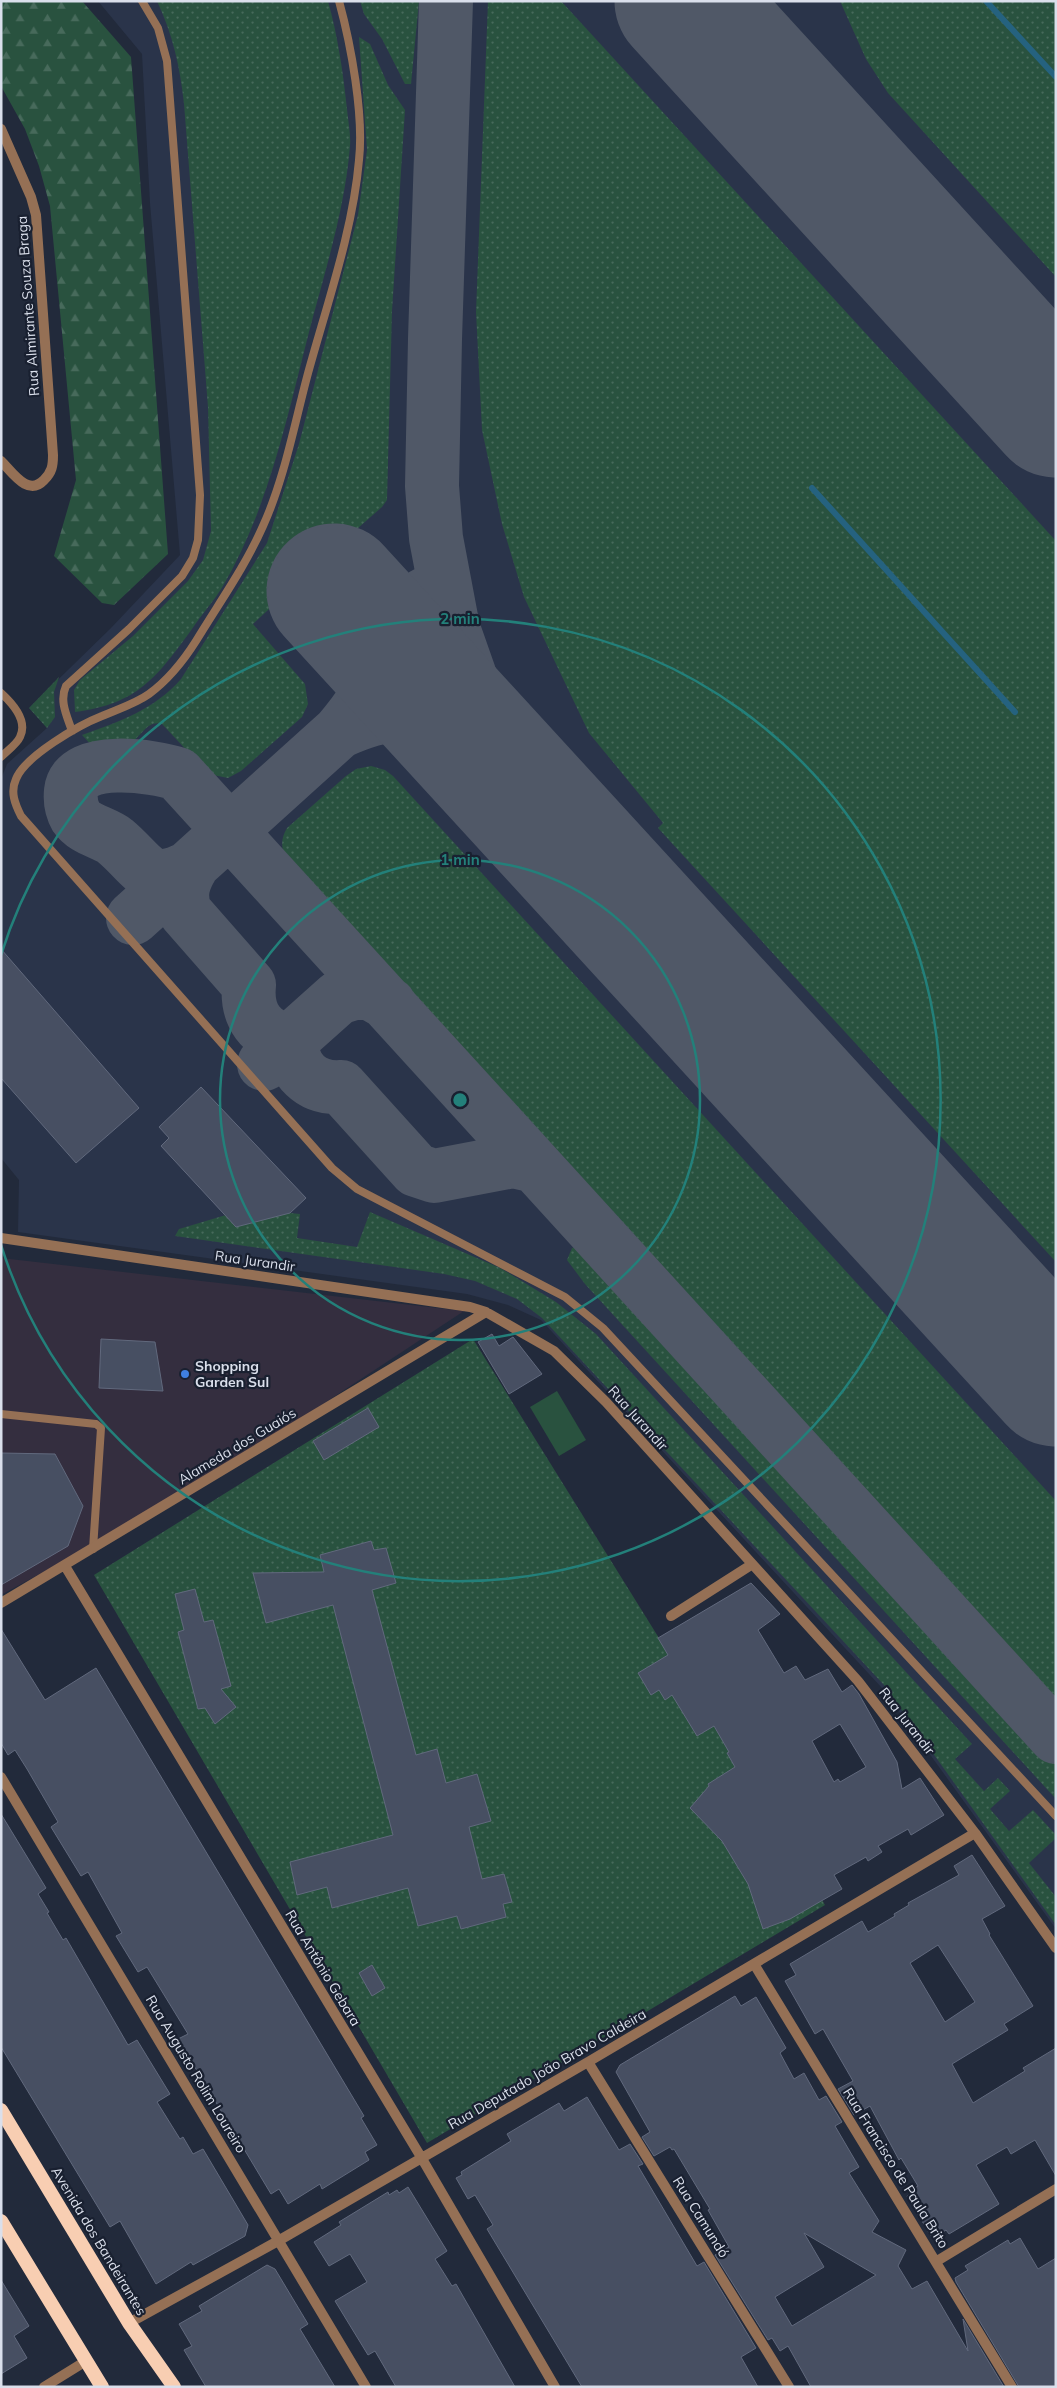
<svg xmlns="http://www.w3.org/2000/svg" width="1057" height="2388" font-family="Mulish,sans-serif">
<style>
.commercial{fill:#342e3f}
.built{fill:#2a344a}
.grass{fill:url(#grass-dots)}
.forest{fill:url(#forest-firs)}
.pitch{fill:#29523f}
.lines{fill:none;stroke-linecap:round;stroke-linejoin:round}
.stream{stroke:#25627f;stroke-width:6}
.taxiway{stroke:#505867;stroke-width:54}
.runway{stroke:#505867;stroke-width:135}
.building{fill:#474f62;stroke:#61697d;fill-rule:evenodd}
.service{stroke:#957055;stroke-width:8}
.minor{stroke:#957055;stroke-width:10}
.trunk{stroke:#f8ceb2;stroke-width:14}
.ring{fill:none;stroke:#23807a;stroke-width:2.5}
.shop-dot{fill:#3f7fe0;stroke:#192030;stroke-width:2}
.labels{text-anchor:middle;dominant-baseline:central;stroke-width:4.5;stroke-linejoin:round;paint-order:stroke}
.street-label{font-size:14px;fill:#dadfeb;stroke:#192030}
.poi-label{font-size:14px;font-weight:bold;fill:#dadfeb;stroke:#192030;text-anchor:start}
.centre{fill:#23807a;stroke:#192030;stroke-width:2.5}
.ring-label{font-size:15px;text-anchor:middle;font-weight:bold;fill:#23807a;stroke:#192030;stroke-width:4.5;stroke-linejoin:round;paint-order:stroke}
</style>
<defs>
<pattern id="grass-dots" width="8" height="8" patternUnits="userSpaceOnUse" patternTransform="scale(1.25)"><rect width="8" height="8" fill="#29523f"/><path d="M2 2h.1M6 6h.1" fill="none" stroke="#476a5b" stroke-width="1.8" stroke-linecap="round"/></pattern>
<pattern id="forest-firs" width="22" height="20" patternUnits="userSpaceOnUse" patternTransform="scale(1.25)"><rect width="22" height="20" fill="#29523f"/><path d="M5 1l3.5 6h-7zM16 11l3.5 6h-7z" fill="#476a5b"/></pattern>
</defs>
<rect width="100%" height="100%" fill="#222a3b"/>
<path class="commercial" d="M 1,1258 L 464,1311 L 273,1437 L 80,1552 L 1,1595 Z"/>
<path class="built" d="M 98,1 L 1056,1 L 1056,1929 L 882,1688 L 541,1320 L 508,1305 L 467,1294 L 18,1232 L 19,1180 L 1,1158 L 1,779 L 7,764 L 47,728 L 29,708 L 111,628 L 180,555 L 150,203 L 142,54 Z"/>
<path class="grass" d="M 157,1 L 328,1 C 338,37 343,72 347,109 C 348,121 351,134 350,146 C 345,209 325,271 309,332 C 287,418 268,509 223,586 C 214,601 202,614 192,629 C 157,677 138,704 75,712 L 74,690 L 80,680 L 133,636 L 188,581 L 203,560 L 211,531 L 208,407 L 184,104 C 180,67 173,35 157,1 Z
M 360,1 L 419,1 L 411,84 L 405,84 L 382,39 L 364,14 Z
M 488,1 L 561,1 L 1056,541 L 1056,1262 L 658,828 L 663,823 L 589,733 L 524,597 L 502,524 L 482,430 L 476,312 Z
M 840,1 L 1056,1 L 1056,277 L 888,93 L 866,59 Z
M 359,37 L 370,44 L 388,85 L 405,110 L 392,311 L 387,500 L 382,507 L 333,550 L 315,534 L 276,571 L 293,587 L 253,624 L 305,684 L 308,704 L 302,717 L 241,771 L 228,778 L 213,775 L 206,771 L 162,724 C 148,720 143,734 133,741 C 123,748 107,747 95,749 L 82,735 C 119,722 155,709 181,679 L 267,543 L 299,444 L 358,215 L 367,150 Z
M 59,677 L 54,692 L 55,717 L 47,728 L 29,708 Z
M 371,766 L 385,770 L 393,776 L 1056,1501 L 1056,1706 L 733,1355 L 288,865 C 282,852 279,841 287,828 L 346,776 L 356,769 Z
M 370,1212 L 500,1268 L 556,1302 L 596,1334 L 972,1744 L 955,1759 L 984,1791 L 998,1778 L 1010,1791 L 990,1809 L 1009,1831 L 1033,1810 L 1056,1835 L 1056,1838 L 1029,1863 L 1056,1897 L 1056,1925 L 884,1685 L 542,1318 L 517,1299 L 475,1281 L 444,1274 L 175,1236 L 179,1229 L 226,1215 L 290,1213 L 300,1214 L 297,1238 L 357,1247 Z
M 579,1246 L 591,1250 L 600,1258 L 1056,1759 L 1056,1799 L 585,1284 L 567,1260 L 572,1248 Z
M 473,1339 L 825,1905 L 427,2143 L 94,1575 Z"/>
<path class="forest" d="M 1,1 L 82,1 L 131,57 L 168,554 L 114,605 L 102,603 L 54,556 L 76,480 L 50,206 L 39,166 L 25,129 L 1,86 Z"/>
<path class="pitch" d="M 557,1391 L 586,1440 L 559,1456 L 530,1407 Z"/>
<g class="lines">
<path class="stream" d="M 986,1 L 1056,77
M 812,488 L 1015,712"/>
<path class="taxiway" d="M 446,1 L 435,339 L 432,486 L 436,538 L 453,628 L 479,702 L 519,779 L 618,902
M 728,1 C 743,47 771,87 797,127
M 425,594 L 426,692
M 391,653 C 376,682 361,707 339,732 C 365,720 398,709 426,719 C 444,725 461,738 477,748
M 192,866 C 148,890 145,866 115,841 C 103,832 85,830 76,817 C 72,810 70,800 71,791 C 75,754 154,766 178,774 L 1056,1737
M 192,866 C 183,881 179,894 185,912 L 249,985 C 246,1015 261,1037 291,1040 C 292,1070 311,1089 341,1087 L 416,1170 L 434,1176 L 513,1161 L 535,1166
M 133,918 L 339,732
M 264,1064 L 338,998 L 354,993 L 370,993 L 389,1004"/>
<path class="runway" d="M 682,1 L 1056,410
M 334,591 L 1056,1379"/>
</g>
<path class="building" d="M 1,949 L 139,1108 L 76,1163 L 1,1078 Z
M 201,1087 L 306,1198 L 290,1213 L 236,1227 L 161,1146 L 169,1138 L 159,1127 Z
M 492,1334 L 499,1346 L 513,1337 L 542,1374 L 509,1394 L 478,1342 Z
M 101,1339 L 155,1342 L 163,1391 L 99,1388 Z
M 368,1408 L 379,1427 L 324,1460 L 313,1441 Z
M 1,1453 L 55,1454 L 83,1506 L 68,1546 L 1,1585 Z
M 371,1541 L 374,1550 L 386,1548 L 396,1583 L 372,1590 L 416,1755 L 437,1749 L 446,1783 L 477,1774 L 491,1821 L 469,1827 L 482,1879 L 504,1874 L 512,1902 L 503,1904 L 506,1917 L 461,1929 L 457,1916 L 418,1926 L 408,1888 L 332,1908 L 327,1887 L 297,1895 L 290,1862 L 393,1835 L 333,1605 L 266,1623 L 253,1573 L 324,1572 L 320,1555 Z
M 751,1583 L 780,1614 L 758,1630 L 784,1673 L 796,1666 L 805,1680 L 828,1669 L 842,1692 L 852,1685 L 859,1694 L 897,1762 L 902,1789 L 920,1778 L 944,1815 L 911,1835 L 908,1829 L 878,1846 L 882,1852 L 868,1861 L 866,1857 L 834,1875 L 842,1889 L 790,1919 L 763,1929 L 748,1884 L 722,1841 L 690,1808 L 709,1786 L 708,1784 L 735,1767 L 727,1753 L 729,1752 L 714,1726 L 697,1736 L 672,1695 L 665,1700 L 659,1690 L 651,1695 L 638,1673 L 668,1655 L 658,1638 ZM 840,1724 L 866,1767 L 840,1782 L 838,1779 L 834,1782 L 812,1741 Z
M 195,1589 L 204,1622 L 213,1620 L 231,1686 L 221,1689 L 236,1707 L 215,1724 L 205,1708 L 198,1709 L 178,1632 L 184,1630 L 175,1594 Z
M 1,1629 L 45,1700 L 96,1668 L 364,2116 L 361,2118 L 377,2145 L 365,2152 L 369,2160 L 322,2189 L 320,2184 L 288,2204 L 279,2189 L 271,2194 L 178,2039 L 188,2034 L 147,1967 L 138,1972 L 116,1936 L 122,1933 L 88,1872 L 81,1876 L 51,1827 L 58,1822 L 27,1769 L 15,1750 L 8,1755 L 1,1743 Z
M 1,1814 L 46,1888 L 38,1894 L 49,1912 L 47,1913 L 63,1940 L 66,1938 L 128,2045 L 137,2040 L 170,2094 L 157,2102 L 180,2139 L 183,2137 L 193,2154 L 203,2149 L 248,2225 L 245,2236 L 193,2265 L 191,2262 L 156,2284 L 120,2221 L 110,2227 L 1,2047 Z
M 972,1855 L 1005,1906 L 982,1919 L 990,1934 L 989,1935 L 1033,2006 L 1004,2024 L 1008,2030 L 952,2064 L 973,2103 L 1025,2071 L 1023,2068 L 1056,2048 L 1056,2176 L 1035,2140 L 1011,2154 L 1007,2147 L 976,2165 L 999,2204 L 949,2234 L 946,2230 L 937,2236 L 931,2236 L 907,2196 L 916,2190 L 915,2188 L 918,2186 L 901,2158 L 899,2160 L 870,2106 L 854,2115 L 838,2089 L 853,2081 L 823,2029 L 815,2034 L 785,1981 L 796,1975 L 790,1964 L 862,1921 L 868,1932 L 895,1916 L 894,1914 L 909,1905 L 908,1903 L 959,1875 L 954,1866 ZM 938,1945 L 975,2002 L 945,2022 L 910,1963 Z
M 372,1965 L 385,1988 L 372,1996 L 359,1973 Z
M 735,1996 L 741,2006 L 756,1997 L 786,2048 L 780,2053 L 794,2079 L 804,2073 L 819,2100 L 826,2096 L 842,2122 L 835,2126 L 859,2167 L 849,2173 L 879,2221 L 872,2232 L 906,2250 L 898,2266 L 912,2289 L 927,2281 L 968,2351 L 963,2319 L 1004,2387 L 811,2387 L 788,2346 L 780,2351 L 772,2338 L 768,2340 L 715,2255 L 729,2247 L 708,2210 L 710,2209 L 674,2149 L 672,2150 L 670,2147 L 654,2156 L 642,2137 L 650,2132 L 616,2072 L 620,2065 ZM 804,2233 L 876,2275 L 792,2326 L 775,2297 L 824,2267 Z
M 587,2097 L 619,2150 L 630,2144 L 643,2164 L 638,2166 L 697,2266 L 704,2262 L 756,2348 L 741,2357 L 758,2387 L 582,2387 L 487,2229 L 493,2225 L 475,2195 L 468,2199 L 456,2178 L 462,2175 L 461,2172 L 511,2141 L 507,2134 L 559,2103 L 564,2111 Z
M 408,2187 L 447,2251 L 435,2259 L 452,2286 L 456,2284 L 515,2387 L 396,2387 L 375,2351 L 368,2355 L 335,2301 L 367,2282 L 350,2254 L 329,2266 L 314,2242 L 341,2225 L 339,2222 L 388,2192 L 389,2195 L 397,2190 L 399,2193 Z
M 1020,2238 L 1038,2269 L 1056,2258 L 1056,2387 L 1019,2387 L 956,2282 L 955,2278 L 968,2270 L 965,2266 L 1008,2240 L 1010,2244 Z
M 267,2265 L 275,2269 L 308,2324 L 300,2329 L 335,2387 L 206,2387 L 184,2350 L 192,2346 L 179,2324 L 202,2311 L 199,2306 Z
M 1,2280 L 29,2326 L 14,2336 L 27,2358 L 1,2374 Z"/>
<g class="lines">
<path class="service" d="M 339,1 C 351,45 364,115 359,160 C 353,231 326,307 307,377 C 294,426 284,480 263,526 C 245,567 219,603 196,641 C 184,660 168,680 149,694 C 135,704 118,709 102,716 C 79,725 25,756 16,779 C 10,792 15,804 21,816 L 332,1168 L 357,1189 L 565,1297 L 603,1328 L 1056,1816
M 1,693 C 12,703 28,721 20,737 C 17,744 7,751 1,757
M 72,731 C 67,716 59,701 66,686 L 129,629 L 182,576 L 193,558 L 198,540 L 200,495 L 167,61 L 158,28 L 142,1
M 1,1414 L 96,1424 L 101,1428 L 93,1549"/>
<path class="minor" d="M 1,129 L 31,197 L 36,215 L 53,455 C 53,466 52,472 44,480 C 28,497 13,473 1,461
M 1,1238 L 470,1307 L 486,1312 L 554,1351 L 606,1402 L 858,1681 L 975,1833 L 1056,1948
M 65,1566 L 421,2157 L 555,2387
M 1,1603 L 486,1312
M 671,1616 L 751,1565
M 1,1777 L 366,2387
M 754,1964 L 1012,2387
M 588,2062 L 789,2387
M 937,2261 L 1056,2189
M 129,2323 L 278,2241 L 588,2062 L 975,1833
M 44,2387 L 86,2361"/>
<path class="trunk" d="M 1,2110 L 129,2323 L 174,2387
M 1,2221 L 102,2387"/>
</g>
<g class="ring">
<circle cx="460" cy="1100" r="240"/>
<path d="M1 955A481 481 0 1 1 1 1245"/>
</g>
<circle class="shop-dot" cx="185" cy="1374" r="5"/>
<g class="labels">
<g class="street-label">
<text transform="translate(28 306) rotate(-94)">Rua Almirante Souza Braga</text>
<text transform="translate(255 1261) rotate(8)">Rua Jurandir</text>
<text transform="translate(638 1418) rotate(48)">Rua Jurandir</text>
<text transform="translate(237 1446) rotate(-31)">Alameda dos Guaiós</text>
<text transform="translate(907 1721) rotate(52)">Rua Jurandir</text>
<text transform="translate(323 1968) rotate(59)">Rua Antônio Gebara</text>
<text transform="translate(547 2069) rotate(-30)">Rua Deputado João Bravo Caldeira</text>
<text transform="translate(196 2074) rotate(59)">Rua Augusto Rolim Loureiro</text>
<text transform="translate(896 2168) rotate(58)">Rua Francisco de Paula Brito</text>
<text transform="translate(701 2217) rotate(58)">Rua Camundó</text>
<text transform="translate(99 2241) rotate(59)">Avenida dos Bandeirantes</text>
</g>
<g class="poi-label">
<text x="195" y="1366">Shopping<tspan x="195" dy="16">Garden Sul</tspan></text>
</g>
</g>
<circle cx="460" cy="1100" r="8" class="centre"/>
<g class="ring-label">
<text x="460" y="624">2 min</text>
<text x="460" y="865">1 min</text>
</g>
<rect width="1057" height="2388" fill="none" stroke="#dadfeb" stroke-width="5"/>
</svg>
